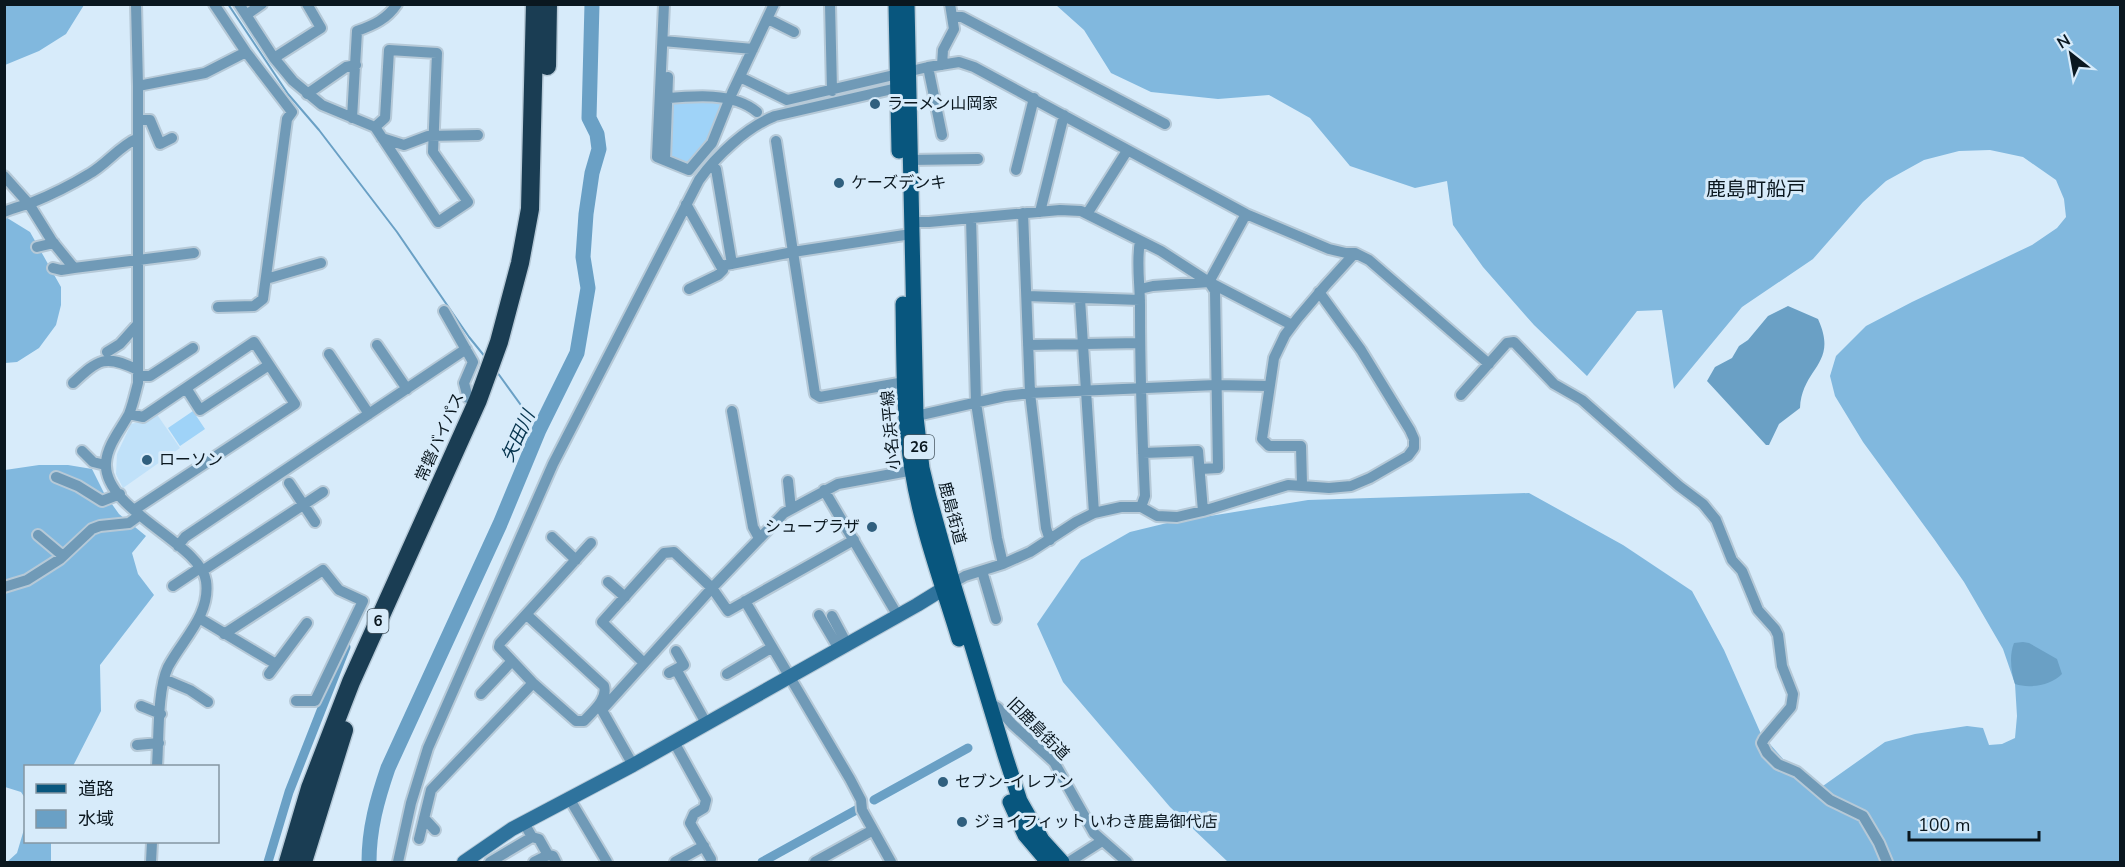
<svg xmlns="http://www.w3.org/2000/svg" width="2125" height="867" font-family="'Nunito Sans','Noto Sans JP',sans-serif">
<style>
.built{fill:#c0e1f9}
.green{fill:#9fd3f8}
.forest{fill:#81b8de}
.water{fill:#6aa0c5}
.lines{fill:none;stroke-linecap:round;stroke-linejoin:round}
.stream{stroke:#6aa0c5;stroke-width:2}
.canal{stroke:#6aa0c5;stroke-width:9}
.river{stroke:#6aa0c5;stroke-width:15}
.street-casing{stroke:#b6c9d7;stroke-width:14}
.secondary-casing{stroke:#b6c9d7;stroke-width:16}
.primary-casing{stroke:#b6c9d7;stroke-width:18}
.highway-casing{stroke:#b6c9d7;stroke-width:21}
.street{stroke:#709ab7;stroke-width:10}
.secondary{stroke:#2f739d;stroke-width:14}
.primary{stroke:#08567e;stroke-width:15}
.highway{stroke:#1a3d53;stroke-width:18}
.poi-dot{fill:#305f7e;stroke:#d7ebfa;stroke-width:2}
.labels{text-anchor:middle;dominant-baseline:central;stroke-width:6;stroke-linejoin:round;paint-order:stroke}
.shield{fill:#d7ebfa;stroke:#485761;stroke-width:1.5}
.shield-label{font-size:15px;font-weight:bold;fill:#0a171f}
.poi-label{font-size:16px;fill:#0a171f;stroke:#d7ebfa;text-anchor:start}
.street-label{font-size:16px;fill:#0a171f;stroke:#d7ebfa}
.water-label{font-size:18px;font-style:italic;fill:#06344e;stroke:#d7ebfa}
.quarter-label{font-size:20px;fill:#0a171f;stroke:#d7ebfa}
</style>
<rect width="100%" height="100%" fill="#d7ebfa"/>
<path class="built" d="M 156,413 L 180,448 L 123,488 L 116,474 L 117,454 L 131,424 L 143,421 Z"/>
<path class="green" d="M 699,101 L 720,102 L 723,105 L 705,145 L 687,165 L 663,155 L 664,103 Z
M 193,411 L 205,429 L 180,446 L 168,428 Z"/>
<path class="forest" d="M 5,4 L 84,4 L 84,5 L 66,34 L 39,51 L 5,65 Z
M 1056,5 L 2120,5 L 2120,862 L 1228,862 L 1170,807 L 1063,682 L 1037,624 L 1081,560 L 1130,532 L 1167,523 L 1308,500 L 1529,493 L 1623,545 L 1692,591 L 1724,650 L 1761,734 L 1813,793 L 1885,742 L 1915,734 L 1967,726 L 1983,728 L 1989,745 L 2002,744 L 2015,738 L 2017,716 L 2015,684 L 2003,649 L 1964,582 L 1934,539 L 1863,442 L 1835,396 L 1830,376 L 1836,356 L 1866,326 L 1912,302 L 2032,245 L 2057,228 L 2066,217 L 2064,199 L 2056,180 L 2023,157 L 1990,150 L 1959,151 L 1924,160 L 1886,181 L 1863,202 L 1813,259 L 1742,307 L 1674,389 L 1662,310 L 1637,311 L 1587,376 L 1534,325 L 1483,267 L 1453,225 L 1447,181 L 1415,188 L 1350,166 L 1310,118 L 1269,95 L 1218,99 L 1151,92 L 1111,73 L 1084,30 Z
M 4,216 L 30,232 L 61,287 L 61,305 L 56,325 L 39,348 L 17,362 L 5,363 Z
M 39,465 L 68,465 L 92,469 L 104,493 L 119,514 L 146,536 L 132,553 L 138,574 L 154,595 L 100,665 L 101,711 L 73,766 L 26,766 L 25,798 L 21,792 L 5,787 L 5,470 Z
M 25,826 L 26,842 L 51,842 L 51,862 L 7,862 L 17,853 Z"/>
<path class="water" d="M 1788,306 L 1818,319 C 1839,365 1802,367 1800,408 L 1779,424 L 1769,445 L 1766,445 L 1707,381 L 1715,367 L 1732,358 L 1739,346 L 1748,340 L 1768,316 Z
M 2023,642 L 2029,643 L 2057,659 L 2062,674 C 2052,685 2030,689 2015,684 C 2011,672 2009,655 2014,643 Z"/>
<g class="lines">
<path class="stream" d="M 228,4 L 288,94 L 319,130 L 397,232 L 469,337 L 486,358
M 497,372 L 539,430"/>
<path class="canal" d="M 874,800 L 968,748
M 268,862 L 289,792 L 346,647
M 762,862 L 858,809"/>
<path class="river" d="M 369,862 C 369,829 377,800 388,768 L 500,524 L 539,430 L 577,353 L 588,288 L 583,257 L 586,214 L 592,173 L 599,149 L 597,134 L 589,118 L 592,4"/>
<defs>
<path id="street" d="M 136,4 L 138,86 L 138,383 C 135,394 133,404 129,414 C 121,429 107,445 106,463 C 103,510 200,543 206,581 C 211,615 182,640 168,667 C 157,690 159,740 157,766
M 214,4 L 246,52 L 292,112 L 287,119 L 263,299 L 254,306 L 218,307
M 239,4 L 274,58 L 293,81 L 322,105 L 375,127 L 438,222 L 468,202 L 433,152 L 437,53 L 389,50 L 385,118 L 375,127
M 664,4 L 657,157 L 689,170 L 712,143 L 732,93 L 774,4
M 830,4 L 832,91
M 246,15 L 262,4
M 952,17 L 962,17 L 1165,124
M 768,19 L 794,32
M 663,41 L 753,49
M 274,58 L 321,28 L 307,4
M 942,65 L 943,50 L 954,29 L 950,4
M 928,67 L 942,135
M 740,77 L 787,100 L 928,67 L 959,62 L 974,67 L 1246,214 L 1329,249 L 1346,253 L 1355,253 L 1369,260 L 1489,364
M 138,86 L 205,73 L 246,52
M 307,94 L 346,67 L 356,65
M 660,99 C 691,96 732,91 757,112
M 352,118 L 357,31 C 374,25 387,19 397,4
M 138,120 L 150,120 L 160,144 L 172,138
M 382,138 L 404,145 L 428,136 L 478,135
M 776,141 L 793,252 L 911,234
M 665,160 L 668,77
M 909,160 L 978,159
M 716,169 L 732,264
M 1016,170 L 1034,98
M 4,176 L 29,204 L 52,241 L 74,268 L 194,253
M 686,204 L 723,270 L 718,275 L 689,289
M 4,212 C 13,208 22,206 31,203 C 51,195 71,185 89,174 C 107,164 119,146 138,138
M 1040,212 L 1064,115
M 1023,213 L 1030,393 L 1046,528 L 1050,540
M 1087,214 L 1127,151
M 971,218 L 976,403 L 997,538 L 1003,564
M 911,222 L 929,222 L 1060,210 L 1081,211 L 1161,251 L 1209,282 L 1292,325
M 1140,241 C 1136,262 1140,284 1140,306 C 1140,369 1142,433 1145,496 L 1141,507
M 37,247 L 54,243
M 721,266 L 793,252 L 815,394 L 820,397 L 899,383
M 53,268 L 61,270 L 74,268
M 266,279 L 321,263
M 1209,282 L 1246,214
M 1140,289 L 1153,286 L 1209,282 L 1215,291 L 1218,468 L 1200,469
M 1027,296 L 1140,300
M 1080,299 L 1094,513
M 444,311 L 473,362 L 464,383 L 468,398 L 478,400
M 377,345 L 407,389
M 1028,345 L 1140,343
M 107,352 L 120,344 L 137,325
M 329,354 L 369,414
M 138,376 L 150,376 L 193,348
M 73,383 C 99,359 105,354 138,370
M 186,388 L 200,410 L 269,365
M 1461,395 L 1507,343 L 1514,342 L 1554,384 L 1582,400 L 1679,486 L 1703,504 L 1716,520 L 1732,560 L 1742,571 L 1758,610 L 1775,629 L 1778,635 L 1782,666 L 1793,694 L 1791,707 L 1764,739 L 1762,743 L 1767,753 L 1778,764 L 1797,772 L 1830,800 L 1863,816 L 1879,843 L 1887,862
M 732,411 L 753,527 L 759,538
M 129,414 L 143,417 L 254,342 L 295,404 L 134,510
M 912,417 L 1005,396 L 1030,393 L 1216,385 L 1269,386
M 82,451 L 93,462 L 105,465
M 1143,453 L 1198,451 L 1203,511
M 56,477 L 78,486 L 102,501 L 120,494
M 788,481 L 791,509
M 289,483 L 315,522
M 1302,485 L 1301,446 L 1269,446 L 1262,439 L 1274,358 L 1285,335 L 1297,319 L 1325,286 L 1355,253
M 824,490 L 898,616
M 38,535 L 63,556
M 552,537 L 576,560
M 178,546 L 185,537 L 466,349
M 202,571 L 323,492
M 982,571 L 996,619
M 608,582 L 625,597
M 953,583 L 965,576 L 1003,564 L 1030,552 L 1076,522 L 1094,513 L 1121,507 L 1141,507 L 1157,516 L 1177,517 L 1203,511 L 1288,485 L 1329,488 L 1351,486 L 1370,478 L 1408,456 L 1414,448 L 1414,439 L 1410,430 L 1361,350 L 1319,292
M 173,586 L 200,568
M 4,587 L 27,580 L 60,559 L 92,529 L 100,526 L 129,523 L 140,515
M 745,601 L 850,779 L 861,800 L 862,810 L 891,862
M 527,615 L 604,686 C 608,699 593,711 584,721 L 576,721 L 533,683 L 499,647 L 500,643 L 591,543
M 819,615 L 839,649
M 832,616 L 847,644
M 199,618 L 276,664
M 224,634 L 323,570 L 339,590 L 363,601 L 315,701 L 296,701
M 643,662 L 602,622 L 664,553 L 674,552 L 712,588 L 728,611 L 854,540
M 676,669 L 706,723
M 669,673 L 684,665 L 676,651
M 269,674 L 307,623
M 727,674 L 771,648
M 164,679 L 190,690 L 208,702
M 481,694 L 512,661
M 599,705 L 633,765
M 141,706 L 161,714
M 989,707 L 995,706 L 998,708 L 1012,724 L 1054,762 L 1094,833 L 1127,862
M 602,710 L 712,588 L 784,513 L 838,484 L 919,469
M 674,742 L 706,800 L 704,808 L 694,814 L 690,823 L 711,859
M 137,745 L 159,743
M 569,798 L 607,862
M 424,818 L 435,830
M 524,823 L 532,837 L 539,839 L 548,855
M 419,839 L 431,790 L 533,683
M 151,862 L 152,842
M 398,862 L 411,803 L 428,748 L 553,464 L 699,180 C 716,156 747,127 775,116 L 897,88
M 490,862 L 532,837
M 534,862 L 548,855 L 553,856 L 556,862
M 675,862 L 704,846
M 815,862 L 873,830
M 1069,862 L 1102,841"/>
<path id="secondary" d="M 464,862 L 512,829 L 633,765 L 917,605 L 951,584"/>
<path id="primary" d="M 896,4 L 899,151
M 907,4 L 916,417 L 922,468 L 929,497 L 953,583 L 1005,755 L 1020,801 L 1042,840 L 1062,862
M 903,304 C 904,359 903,415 912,470 C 921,527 942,583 959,639
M 1010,802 L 1025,835 L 1048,862"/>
<path id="highway" d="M 547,66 L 548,4
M 288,862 L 310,788 L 351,682 L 478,400 L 499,342 L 520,263 L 530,209 L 535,4
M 303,862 L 344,730"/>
</defs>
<use href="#street" class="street-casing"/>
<use href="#secondary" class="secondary-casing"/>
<use href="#primary" class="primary-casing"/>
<use href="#highway" class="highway-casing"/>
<use href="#street" class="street"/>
<use href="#secondary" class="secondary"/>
<use href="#primary" class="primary"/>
<use href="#highway" class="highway"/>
</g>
<g class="poi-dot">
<circle cx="875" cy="104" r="6"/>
<circle cx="839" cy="183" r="6"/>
<circle cx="147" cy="460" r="6"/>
<circle cx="872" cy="527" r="6"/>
<circle cx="943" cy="782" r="6"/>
<circle cx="962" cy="822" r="6"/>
</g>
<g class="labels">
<g class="shield">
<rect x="904" y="435" width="30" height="24" rx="4.5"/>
<rect x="367.5" y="609" width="21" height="24" rx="4.5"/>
</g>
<g class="shield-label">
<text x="919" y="447">26</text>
<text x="378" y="621">6</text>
</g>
<g class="poi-label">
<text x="887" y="104">ラーメン山岡家</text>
<text x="851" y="183">ケーズデンキ</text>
<text x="159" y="460">ローソン</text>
<text x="860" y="527" text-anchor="end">シュープラザ</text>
<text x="955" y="782">セブン-イレブン</text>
<text x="974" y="822">ジョイフィット いわき鹿島御代店</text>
</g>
<g class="street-label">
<text transform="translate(891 430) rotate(-95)">小名浜平線</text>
<text transform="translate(440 437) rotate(-66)">常磐バイパス</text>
<text transform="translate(952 513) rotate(75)">鹿島街道</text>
<text transform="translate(1038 729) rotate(45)">旧鹿島街道</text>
</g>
<g class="water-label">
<text transform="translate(518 436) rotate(-65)">矢田川</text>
</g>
<g class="quarter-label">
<text x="1756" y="189">鹿島町船戸</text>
</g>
</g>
<rect width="2125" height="867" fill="none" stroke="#0a171f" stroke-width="12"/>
<rect x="24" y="765" width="195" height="78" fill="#d7ebfa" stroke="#8596a2" stroke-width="1.5"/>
<rect x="36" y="784" width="30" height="9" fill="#08567e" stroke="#8596a2" stroke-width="1.5"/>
<text x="78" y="795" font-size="18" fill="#0a171f">道路</text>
<rect x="36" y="810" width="30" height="18" fill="#6aa0c5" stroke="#8596a2" stroke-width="1.5"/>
<text x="78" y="825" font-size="18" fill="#0a171f">水域</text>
<g transform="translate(2071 54) rotate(329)" stroke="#d7ebfa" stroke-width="4.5" paint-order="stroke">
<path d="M0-4.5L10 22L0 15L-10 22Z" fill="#0a171f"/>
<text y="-9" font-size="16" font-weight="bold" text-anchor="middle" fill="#0a171f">N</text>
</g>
<path d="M1909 831v9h130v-9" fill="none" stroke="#0a171f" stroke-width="3"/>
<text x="1918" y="831" font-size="18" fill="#0a171f" stroke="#d7ebfa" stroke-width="4.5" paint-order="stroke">100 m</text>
</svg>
